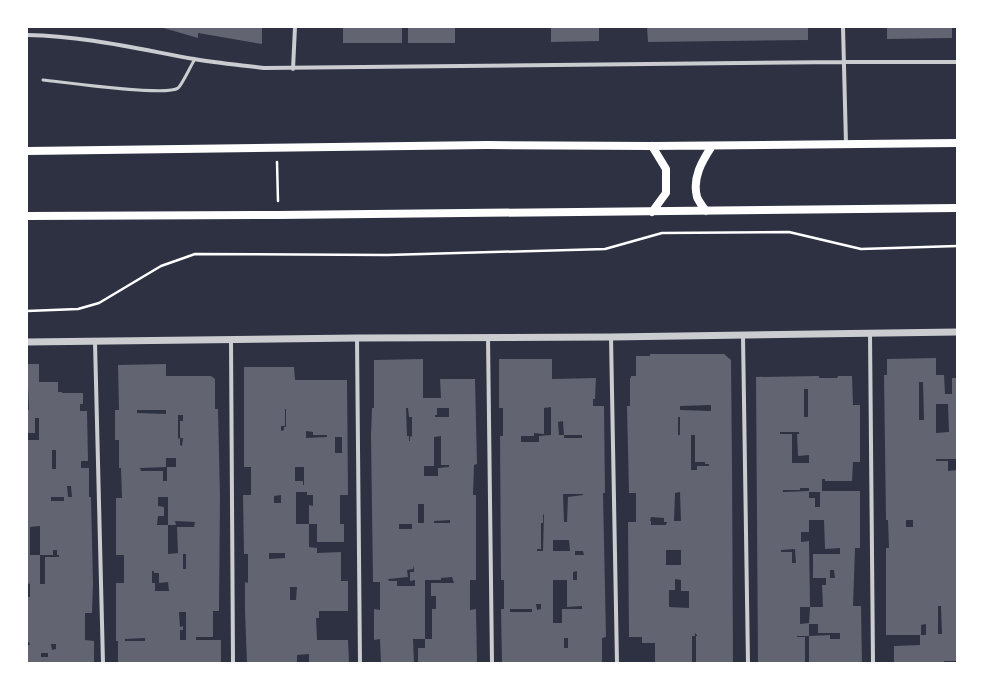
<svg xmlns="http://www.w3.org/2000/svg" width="984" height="690" font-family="Figtree,sans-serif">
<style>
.building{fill:#626471;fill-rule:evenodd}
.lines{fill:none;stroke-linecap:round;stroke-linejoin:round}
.path{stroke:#fff;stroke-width:2.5}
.service{stroke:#caccd0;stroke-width:3}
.minor{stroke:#caccd0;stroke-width:4}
.tertiary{stroke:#caccd0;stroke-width:7}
.secondary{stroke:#fff;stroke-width:8}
</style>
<rect width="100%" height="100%" fill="#2d3142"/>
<path class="building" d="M 160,27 L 262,27 L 262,44 L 198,33 L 198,38 Z
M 343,27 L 402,27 L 402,43 L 343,43 Z
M 408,27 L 455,27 L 455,43 L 408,43 Z
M 551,27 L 599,27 L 599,41 L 551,42 Z
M 647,27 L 808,27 L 808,40 L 648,42 Z
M 887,27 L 952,27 L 952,38 L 887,39 Z
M 650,354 L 724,354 L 731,360 L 732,463 L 733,663 L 696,663 L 696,636 L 697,636 L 697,635 L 695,633 L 695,636 L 692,636 L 692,663 L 655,663 L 655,643 L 642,643 L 642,637 L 629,637 L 628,522 L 636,522 L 636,493 L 629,493 L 627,406 L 630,406 L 630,378 L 631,378 L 631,376 L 636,376 L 636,356 L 650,356 ZM 711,405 L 711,411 L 680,410 L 680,406 ZM 678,417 L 680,417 L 680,435 L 678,435 ZM 691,435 L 695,435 L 695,462 L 705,462 L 705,464 L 709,464 L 709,466 L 697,466 L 697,470 L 691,470 ZM 680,492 L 681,521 L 674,521 L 675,493 ZM 651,517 L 664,518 L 664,522 L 667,522 L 666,525 L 651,525 L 651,521 L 650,521 ZM 666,550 L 681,550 L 681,565 L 666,565 ZM 675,579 L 681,580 L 681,591 L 689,591 L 689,608 L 669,607 L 669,590 L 675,590 Z
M 936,358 L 936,375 L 944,375 L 945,394 L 952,394 L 952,378 L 957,378 L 957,459 L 936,459 L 936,461 L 948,461 L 948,471 L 957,470 L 957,661 L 944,661 L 944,663 L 894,663 L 894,646 L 920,645 L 920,635 L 886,635 L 886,548 L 889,548 L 888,520 L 886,520 L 884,375 L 887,375 L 887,359 ZM 919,382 L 923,382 L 924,420 L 919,420 ZM 936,404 L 948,404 L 949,432 L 936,433 ZM 906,520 L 913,520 L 913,527 L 906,527 ZM 938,606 L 941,606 L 942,634 L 938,634 ZM 926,624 L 926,635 L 921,635 L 921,625 Z
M 423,359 L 423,398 L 441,398 L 440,379 L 475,379 L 477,464 L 474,465 L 473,495 L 476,495 L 476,580 L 470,580 L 470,610 L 476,609 L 477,663 L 418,663 L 418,648 L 425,648 L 425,639 L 432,639 L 432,609 L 436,609 L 436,596 L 431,596 L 431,583 L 454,583 L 452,577 L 441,578 L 441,580 L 425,580 L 425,639 L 413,639 L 414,663 L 381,663 L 380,639 L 374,640 L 374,609 L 380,610 L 380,582 L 373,582 L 371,436 L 372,408 L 374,408 L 374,360 ZM 406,408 L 408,408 L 409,417 L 412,417 L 412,437 L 410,436 L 410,441 L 409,441 L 409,436 L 407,436 ZM 437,408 L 449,408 L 449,417 L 435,417 L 435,415 L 437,415 ZM 441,436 L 441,465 L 449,465 L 449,467 L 438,468 L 438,476 L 424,476 L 424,466 L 434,466 L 434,437 ZM 418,504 L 424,504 L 424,523 L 418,523 ZM 450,520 L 450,523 L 434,523 L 434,521 ZM 399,524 L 412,524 L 412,529 L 399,529 ZM 414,565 L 414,572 L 410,572 L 410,581 L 415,580 L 415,586 L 397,586 L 397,581 L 389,581 L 388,579 L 408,577 L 407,570 L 413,569 Z
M 499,359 L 552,359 L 552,379 L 596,378 L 595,399 L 593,399 L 593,406 L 604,406 L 605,493 L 603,493 L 606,637 L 602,638 L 602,663 L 502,663 L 501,609 L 504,609 L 504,580 L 501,580 L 500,436 L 503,436 L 503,408 L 499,408 ZM 551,407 L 551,435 L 539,436 L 539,442 L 521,442 L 521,436 L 534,436 L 534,433 L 544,434 L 544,408 ZM 563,421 L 564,435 L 582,435 L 582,438 L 564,438 L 564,435 L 559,435 L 558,422 ZM 563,494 L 583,494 L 583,495 L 568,497 L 567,522 L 564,522 ZM 544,514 L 543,551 L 537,551 L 537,549 L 541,549 L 541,523 L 543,523 L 543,515 ZM 553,540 L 569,540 L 570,551 L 553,551 ZM 575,551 L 583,551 L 584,555 L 575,555 ZM 577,571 L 577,580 L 573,580 L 573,572 ZM 553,580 L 567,580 L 567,607 L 582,606 L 582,609 L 562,609 L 562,623 L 553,623 ZM 536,604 L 541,604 L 541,609 L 537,610 ZM 510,609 L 532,609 L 532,612 L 510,612 ZM 564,638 L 568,638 L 568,648 L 564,648 Z
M 27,364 L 39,364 L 39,382 L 58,382 L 58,392 L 62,392 L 62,393 L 83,393 L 83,404 L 80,404 L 80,411 L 87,411 L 88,461 L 81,461 L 81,468 L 89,468 L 89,497 L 91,497 L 93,583 L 92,613 L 85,613 L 85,640 L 94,641 L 94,663 L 27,663 L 27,645 L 30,645 L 29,642 L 27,642 L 27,597 L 30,597 L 30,584 L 27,583 L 27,497 L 28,494 L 27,494 L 27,440 L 39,440 L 39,418 L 35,418 L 35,433 L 27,433 L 27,410 L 29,410 ZM 52,450 L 56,450 L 56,469 L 52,469 ZM 67,486 L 71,486 L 72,497 L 68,497 ZM 51,497 L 64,497 L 64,501 L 51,501 ZM 40,526 L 40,555 L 53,555 L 53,550 L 57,550 L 57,555 L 59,555 L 59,557 L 45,557 L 45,584 L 40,584 L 40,555 L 30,555 L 30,527 ZM 51,644 L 56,644 L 56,649 L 52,650 ZM 41,653 L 48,653 L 48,657 L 41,657 Z
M 166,364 L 166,376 L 211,376 L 215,379 L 215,409 L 218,409 L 220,497 L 219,611 L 213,611 L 213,637 L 196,637 L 196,640 L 221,640 L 221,663 L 118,663 L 118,641 L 116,641 L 116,583 L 124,583 L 124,555 L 116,555 L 116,498 L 122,498 L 121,468 L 119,468 L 119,440 L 115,440 L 115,410 L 119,410 L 118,365 ZM 137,410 L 166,410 L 166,438 L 166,414 L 137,413 ZM 178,415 L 183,415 L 183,421 L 180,421 L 180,438 L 183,438 L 182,446 L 180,445 L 180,438 L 178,439 ZM 166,458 L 176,458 L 176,467 L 167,467 L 167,481 L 163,481 L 163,471 L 141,471 L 140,468 L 166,467 ZM 158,497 L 168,497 L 168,525 L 176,525 L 175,521 L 195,522 L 194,527 L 177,527 L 178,553 L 168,554 L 168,525 L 157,525 L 158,516 L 164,516 L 164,507 L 158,506 ZM 183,554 L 186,554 L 186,569 L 183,569 ZM 152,571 L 154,571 L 154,573 L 159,573 L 159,583 L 168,582 L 169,591 L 155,591 L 155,583 L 152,583 ZM 179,612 L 186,612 L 186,640 L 180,640 L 180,630 L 183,630 L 183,626 L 180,627 ZM 145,638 L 145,641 L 125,641 L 125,639 Z
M 244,367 L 294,367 L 295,380 L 347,380 L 348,495 L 340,495 L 340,524 L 344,524 L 344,542 L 317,542 L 317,524 L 309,524 L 309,505 L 313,506 L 313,495 L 307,495 L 307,492 L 296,492 L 296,524 L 309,524 L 309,547 L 317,548 L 317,553 L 341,552 L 341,581 L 348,581 L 348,611 L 319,611 L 319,618 L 316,618 L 317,640 L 348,640 L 349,663 L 309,663 L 309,654 L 297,655 L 297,663 L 247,663 L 245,611 L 245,582 L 248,583 L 248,554 L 244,554 L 243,495 L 251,495 L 251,467 L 244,467 ZM 285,409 L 286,409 L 286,427 L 284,427 L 284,430 L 281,431 L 281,426 L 285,426 ZM 306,431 L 313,432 L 313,435 L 327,435 L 327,437 L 306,438 ZM 335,437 L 342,437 L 342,453 L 335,453 ZM 295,467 L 304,467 L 304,485 L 303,485 L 303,481 L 295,481 ZM 281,495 L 281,503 L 274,503 L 274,496 ZM 269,553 L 285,553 L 285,558 L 269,559 ZM 290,587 L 297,587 L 296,600 L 290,600 Z
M 819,376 L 819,378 L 837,378 L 838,376 L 852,376 L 853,405 L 860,405 L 860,462 L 853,462 L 852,481 L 825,481 L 825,479 L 822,479 L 822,491 L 860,491 L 860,548 L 855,548 L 853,606 L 861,606 L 862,663 L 809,663 L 809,636 L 797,636 L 797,637 L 805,637 L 805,663 L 758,663 L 756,377 ZM 804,389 L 808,389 L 808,417 L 804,417 ZM 780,432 L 799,432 L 799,434 L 797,434 L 798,455 L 798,456 L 809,455 L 809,463 L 792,463 L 792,434 L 780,434 ZM 800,488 L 809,488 L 809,491 L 783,492 L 783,490 L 800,490 ZM 809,492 L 820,492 L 820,507 L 815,507 L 815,498 L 809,498 ZM 809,520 L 824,520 L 825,549 L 840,548 L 840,554 L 813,554 L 813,578 L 826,578 L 826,585 L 822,585 L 823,607 L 810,607 L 809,541 L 801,542 L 801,532 L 809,532 ZM 795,549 L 796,563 L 792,563 L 792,552 L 781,552 L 781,550 ZM 830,570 L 834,570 L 835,578 L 830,578 ZM 800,607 L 810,607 L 809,623 L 800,624 ZM 809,624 L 818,624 L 818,633 L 840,633 L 840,639 L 830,639 L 830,635 L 809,636 Z"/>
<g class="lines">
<path class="path" d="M 277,162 L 278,201
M 27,311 L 78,309 L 99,303 L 161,266 L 195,254 L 387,255 L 605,249 L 662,233 L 789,232 L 861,249 L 957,246"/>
<path class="service" d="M 43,80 C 63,82 167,97 178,88 C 182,85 191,65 195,59"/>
<path class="minor" d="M 843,27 L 846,144
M 27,35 C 84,36 138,49 194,59 C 217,63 240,65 264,68 L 843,62 L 957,62
M 293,69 L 295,27
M 870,333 L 873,663
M 743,336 L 748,663
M 488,337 L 492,663
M 611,337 L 617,663
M 357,338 L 360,663
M 231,339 L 233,663
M 95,342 L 103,663"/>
<path class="tertiary" d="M 27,342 L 357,338 L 611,337 L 957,332"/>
<path class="secondary" d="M 652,146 L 666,169 L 666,193 L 652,212
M 27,151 L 487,145 L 652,146 L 957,143
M 706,211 C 703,207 699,202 697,197 C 692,178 702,161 712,146
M 27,216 L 278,215 L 957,208"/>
</g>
<rect width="984" height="690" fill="none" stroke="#ffffff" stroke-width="56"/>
</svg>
